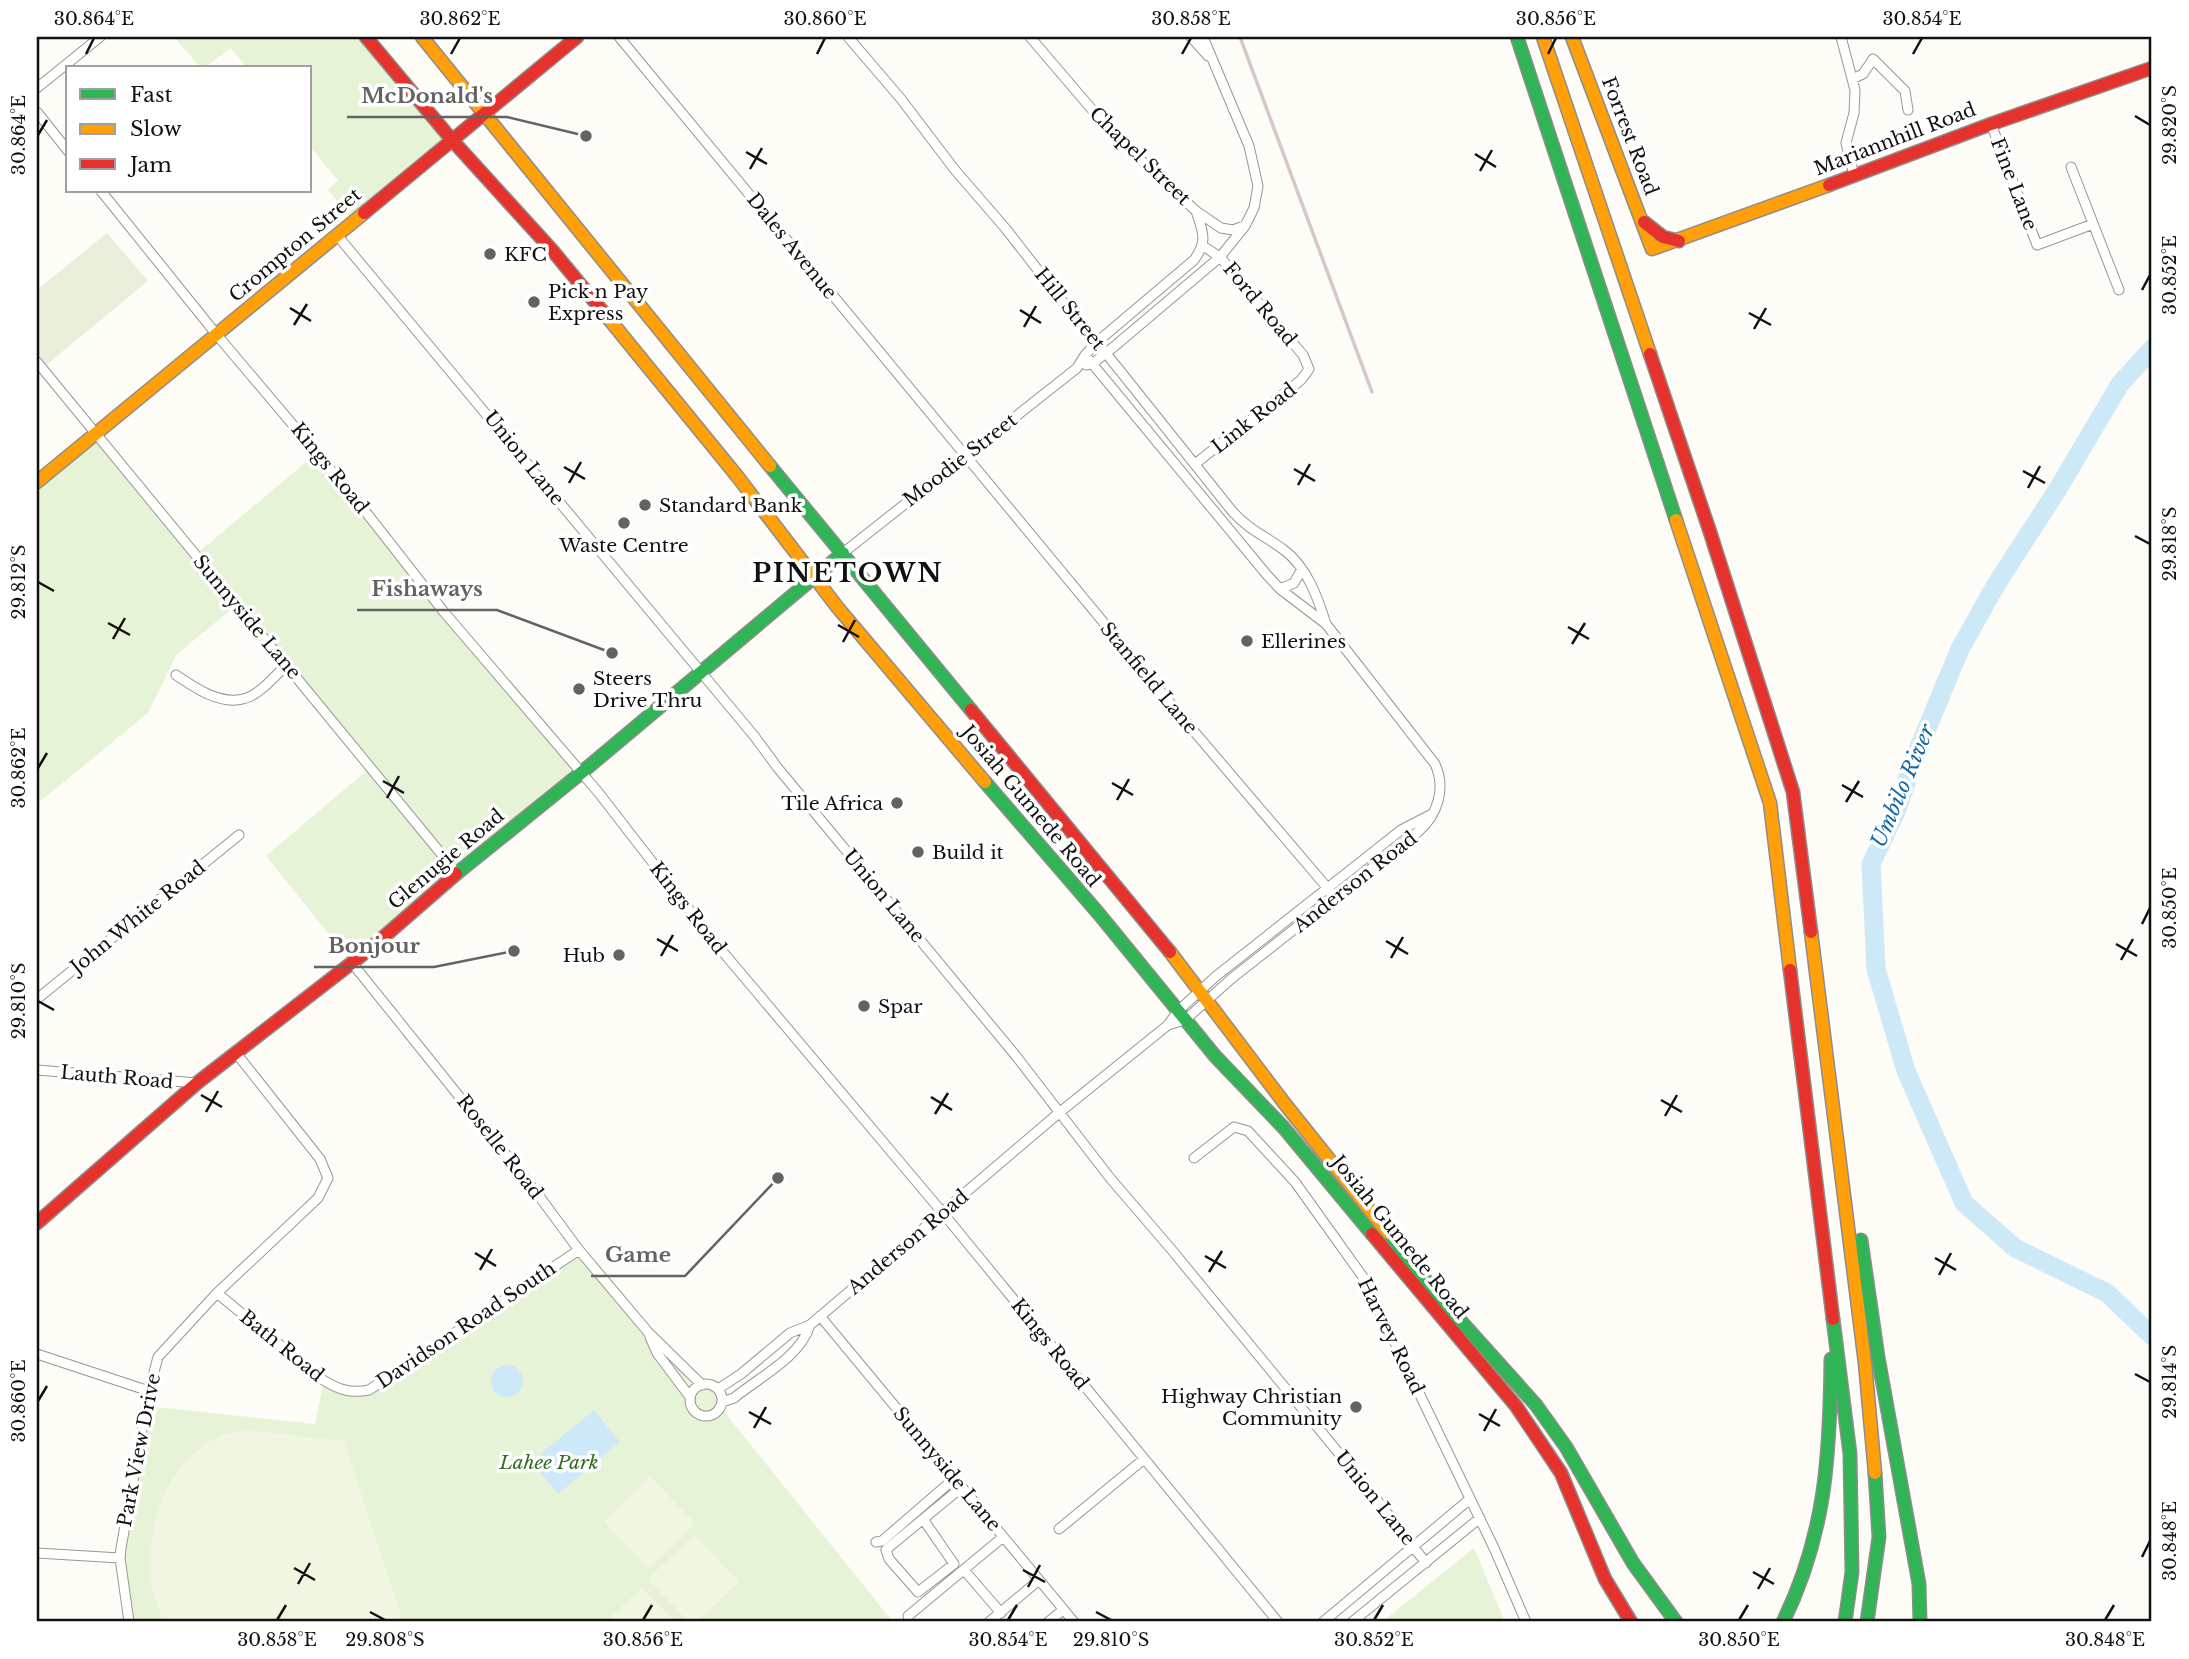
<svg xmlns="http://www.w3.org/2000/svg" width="2189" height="1659" font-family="'Libre Baskerville',serif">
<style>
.green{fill:#e7f3d7}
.cemetery{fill:#e9eedb}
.pitch{fill:#f0f6e1}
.water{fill:#cde8f7}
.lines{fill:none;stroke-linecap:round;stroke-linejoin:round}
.river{stroke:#cde8f7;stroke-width:19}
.street-casing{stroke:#979795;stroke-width:11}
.fast-casing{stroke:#8e8d8b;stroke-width:15}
.slow-casing{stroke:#8e8d8b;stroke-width:15}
.jam-casing{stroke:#8e8d8b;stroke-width:15}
.street{stroke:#fffffe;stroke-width:9}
.fast{stroke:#30b455;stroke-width:12}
.slow{stroke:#ff9f0a;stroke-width:12}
.jam{stroke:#e5322d;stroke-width:12}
.rail{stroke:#d9c6c7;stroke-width:3.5}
.ticks{fill:none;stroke:#111;stroke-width:2.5}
.poi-dot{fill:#646362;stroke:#fff;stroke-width:2.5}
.labels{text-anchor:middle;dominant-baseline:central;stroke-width:7;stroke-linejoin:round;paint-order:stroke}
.street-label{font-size:19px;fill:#111;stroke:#fff}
.poi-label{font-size:19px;fill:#111;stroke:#fff;text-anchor:start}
.park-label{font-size:19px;font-style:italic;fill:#2f6b1f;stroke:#fff}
.water-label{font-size:21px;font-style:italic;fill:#1768a6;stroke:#fff}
.district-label{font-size:26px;font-weight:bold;letter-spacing:2px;fill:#111;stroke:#fff}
.leader{fill:none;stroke:#646362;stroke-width:2.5}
.callout-dot{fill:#646362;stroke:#fff;stroke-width:2.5}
.callout-label{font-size:21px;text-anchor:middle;font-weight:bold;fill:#646362;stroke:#fff;stroke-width:7;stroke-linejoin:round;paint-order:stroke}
.neatline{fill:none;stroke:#111;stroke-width:2.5}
.ticks-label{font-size:18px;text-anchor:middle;fill:#111}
</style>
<rect width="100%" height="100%" fill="#fdfcf7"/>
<path class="green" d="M 174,37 L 365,37 L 452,141 L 353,221 L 328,190 L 338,181 L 310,146 L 310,68 L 247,68 L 231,48 L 204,68 L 201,68 Z
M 96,434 L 195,555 L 317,453 L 581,773 L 352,963 L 266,856 L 371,767 L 237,605 L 177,654 L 148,713 L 37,804 L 37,483 Z
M 579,1250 L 695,1388 C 705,1383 721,1382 723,1398 C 724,1406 720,1402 724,1409 C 725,1413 728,1416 730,1419 L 893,1622 L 129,1622 L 121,1558 L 147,1406 L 315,1424 L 324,1380 L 332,1385 L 369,1389 Z
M 1474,1548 L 1505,1622 L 1382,1622 Z"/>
<path class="cemetery" d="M 107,233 L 148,281 L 46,365 L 37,354 L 37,290 Z"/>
<path class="pitch" d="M 248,1430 L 344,1441 L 403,1622 L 163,1622 C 158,1606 150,1586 150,1570 C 149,1515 170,1459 222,1435 C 229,1432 240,1432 248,1430 Z
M 650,1477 L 695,1523 L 649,1568 L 604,1522 Z
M 694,1535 L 739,1582 L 696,1622 L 689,1622 L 648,1579 Z
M 641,1588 L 676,1622 L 606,1622 Z"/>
<path class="water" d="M491 1381a16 16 0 1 1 32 0a16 16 0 1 1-32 0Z
M 594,1410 L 620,1442 L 558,1494 L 531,1462 Z"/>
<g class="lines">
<path class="river" d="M 2152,349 L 2120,384 L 2056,492 L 1997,583 L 1960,649 L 1915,757 L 1896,812 L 1871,864 L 1876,969 L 1906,1071 L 1964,1203 L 2015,1248 L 2107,1293 L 2152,1336"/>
<defs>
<path id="street" d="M 619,37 L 1186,722 L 1336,898
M 848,37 L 901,99 L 955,170 L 1006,229 L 1083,328 L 1097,342 L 1232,511 C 1250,531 1264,535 1284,550 C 1307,567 1318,598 1326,624
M 1030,37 L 1112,133 L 1196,211 L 1221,228 L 1233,230 L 1244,226
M 1191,37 L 1208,56
M 1841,37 L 1855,90 L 1854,113 L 1846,143 L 1854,175
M 1852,79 L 1863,74 L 1873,59 L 1905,91 L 1908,110
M 37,88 L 100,37
M 37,112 L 68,151
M 1991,124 L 2037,245 L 2093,224
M 2071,167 L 2119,290
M 101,191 L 217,335 L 358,502 L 444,612 L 598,792 L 712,939 L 942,1212 L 1278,1622
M 336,234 L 755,737 L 777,767 L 1016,1056 L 1110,1178 L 1171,1249 L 1365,1485 L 1426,1563
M 1085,355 L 1267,575 L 1280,589 L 1326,624 L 1435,764 C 1446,788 1438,814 1419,831 L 1231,979 L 1185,1020 L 1168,1025
M 37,362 L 457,873
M 1086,365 L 1092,364 L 1116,345 L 1220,257 L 1245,226 L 1254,208 L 1258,186 L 1249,146 L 1203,37
M 1195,464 L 1301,380 L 1309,369 L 1303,355 L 1220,257 L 1203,246
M 843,553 L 1077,368 L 1085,355 L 1097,342 L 1194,260 C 1208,241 1203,232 1196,211
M 1280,589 L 1294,583 L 1302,569
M 176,675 C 194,687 219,705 243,699 C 260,695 275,676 287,664
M 352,963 L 536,1192 L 579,1250 L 648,1332 L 702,1385
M 37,999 L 239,835
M 37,1070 L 197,1083
M 1194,1158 L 1234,1127 L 1248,1131 L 1295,1182 L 1363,1277 L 1494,1548 L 1526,1622
M 217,1293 L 320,1378 C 337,1389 349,1394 369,1390 L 579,1250
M 820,1316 L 1074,1622
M 650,1337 L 657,1353 L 690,1397
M 37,1354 L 149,1391
M690 1400a16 16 0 1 1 32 0a16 16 0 1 1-32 0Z
M 718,1389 L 741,1374 L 790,1333 L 810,1325 L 1060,1112 L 1168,1025 L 1178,1011 L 1215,977 L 1401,830 L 1432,814
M 722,1402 L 734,1398 C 759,1377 800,1358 810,1325
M 923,1519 L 954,1564 L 918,1592 L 889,1559 L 886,1550 L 888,1548 L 962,1487
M 1059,1529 L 1144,1459
M 876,1542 L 882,1541 L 955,1478
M 37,1553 L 120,1558
M 964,1570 L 1001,1613
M 908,1616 L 1003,1537
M 129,1622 L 120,1558 L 121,1548 L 149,1391 L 158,1357 L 217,1293 L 318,1198 L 328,1178 L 320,1159 L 236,1053
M 989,1622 L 1039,1580
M 1048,1622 L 1063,1610
M 1323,1622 L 1470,1499
M 1352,1622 L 1480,1518"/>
<path id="fast" d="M 1517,37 L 1676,520
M 770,466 L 971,710
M 985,782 L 1099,914 L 1215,1056 L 1284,1128 L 1372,1234
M 456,874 L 581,773 L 843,553
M 1388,1233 L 1440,1298 L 1536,1405 L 1566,1447 L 1633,1563 L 1676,1622
M 1861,1240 L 1878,1357 L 1919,1584 L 1920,1622
M 1833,1319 L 1850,1454 L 1852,1572 L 1845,1622
M 1783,1622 C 1826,1534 1830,1455 1831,1359
M 1867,1622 L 1879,1537 L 1875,1473"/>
<path id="slow" d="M 422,37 L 770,466
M 1543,37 L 1650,354
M 1572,37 L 1652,249 L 1829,185
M 604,313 L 737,476 L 838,608 L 985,782
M 37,482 L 364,213
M 1676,520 L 1770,803 L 1790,970
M 1811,932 L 1865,1363 L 1875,1473
M 1170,952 L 1285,1104 L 1388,1233"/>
<path id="jam" d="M 366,37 L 452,140 L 552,250 L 604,313
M 1829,185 L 1991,124 L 2152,68
M 364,213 L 577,37
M 1644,222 L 1663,237 L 1679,241
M 1650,354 L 1710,532 L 1793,792 L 1811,932
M 971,710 L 1170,952
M 1790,970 L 1833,1319
M 37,1223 L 197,1083 L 371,948 L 456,874
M 1372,1234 L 1516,1406 L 1561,1473 L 1605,1579 L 1631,1622"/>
</defs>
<use href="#street" class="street-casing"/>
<use href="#fast" class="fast-casing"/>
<use href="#slow" class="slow-casing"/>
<use href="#jam" class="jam-casing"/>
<use href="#street" class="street"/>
<use href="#fast" class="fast"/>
<use href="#slow" class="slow"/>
<use href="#jam" class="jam"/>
<path class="rail" d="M 1240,37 L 1372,392"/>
</g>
<path class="ticks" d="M 86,54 L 94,38M 451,54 L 460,38M 817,54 L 825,38M 1182,54 L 1191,38M 1548,54 L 1556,38M 1913,54 L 1922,38M 2135,116 L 2150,125M 38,135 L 47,120M 746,152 L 767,164M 1475,154 L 1496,167M 750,169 L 762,148M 1480,171 L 1492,150M 2142,290 L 2150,275M 290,308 L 311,321M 1020,310 L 1041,323M 1749,313 L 1771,325M 294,325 L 307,304M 1024,327 L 1036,306M 1754,329 L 1766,308M 564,467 L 585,479M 1294,469 L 1315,481M 2023,471 L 2045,483M 569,483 L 581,462M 1298,485 L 1310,464M 2028,488 L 2040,466M 2135,536 L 2150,544M 38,582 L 54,591M 108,623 L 130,635M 838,625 L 859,637M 1568,627 L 1589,639M 113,639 L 125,618M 843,642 L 855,620M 1572,644 L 1585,623M 38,768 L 47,753M 383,781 L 404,793M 1112,783 L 1133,795M 1842,785 L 1863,797M 387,798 L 399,776M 1117,800 L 1129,779M 1846,802 L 1859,781M 2142,924 L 2150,908M 657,939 L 678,951M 1386,941 L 1408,954M 2116,944 L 2137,956M 661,956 L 673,935M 1391,958 L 1403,937M 2121,960 L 2133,939M 38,1001 L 54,1010M 201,1095 L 222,1107M 931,1097 L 952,1110M 1661,1100 L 1682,1112M 206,1112 L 218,1091M 935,1114 L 948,1093M 1665,1116 L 1677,1095M 475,1253 L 496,1266M 1205,1256 L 1226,1268M 1935,1258 L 1956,1270M 480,1270 L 492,1249M 1209,1272 L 1222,1251M 1939,1275 L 1951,1253M 2135,1374 L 2150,1382M 38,1401 L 47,1386M 749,1412 L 771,1424M 1479,1414 L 1500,1426M 754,1428 L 766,1407M 1484,1431 L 1496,1409M 2142,1557 L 2150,1541M 294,1568 L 315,1580M 1023,1570 L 1045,1582M 1753,1572 L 1774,1584M 298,1584 L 310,1563M 1028,1587 L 1040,1565M 1758,1589 L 1770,1568M 370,1612 L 385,1620M 1096,1612 L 1111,1620M 277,1620 L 286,1605M 643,1620 L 652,1605M 1008,1620 L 1017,1605M 1374,1620 L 1383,1605M 1739,1620 L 1748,1605M 2105,1620 L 2114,1605"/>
<g class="poi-dot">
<circle cx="490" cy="254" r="7"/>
<circle cx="534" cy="302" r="7"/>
<circle cx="645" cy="505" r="7"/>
<circle cx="624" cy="523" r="7"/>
<circle cx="1247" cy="641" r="7"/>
<circle cx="579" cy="689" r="7"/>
<circle cx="897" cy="803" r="7"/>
<circle cx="918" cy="852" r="7"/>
<circle cx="619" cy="955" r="7"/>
<circle cx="864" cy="1006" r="7"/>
<circle cx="1356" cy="1407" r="7"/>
</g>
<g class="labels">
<g class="street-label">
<text transform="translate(1630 136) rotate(69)">Forrest Road</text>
<text transform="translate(1895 139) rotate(-21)">Mariannhill Road</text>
<text transform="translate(1140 156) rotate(44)">Chapel Street</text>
<text transform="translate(2014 184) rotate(69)">Fine Lane</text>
<text transform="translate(295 245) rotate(-40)">Crompton Street</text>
<text transform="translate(792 246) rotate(51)">Dales Avenue</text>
<text transform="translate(1260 304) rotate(50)">Ford Road</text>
<text transform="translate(1070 309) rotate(51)">Hill Street</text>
<text transform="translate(1254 418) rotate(-38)">Link Road</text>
<text transform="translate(524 458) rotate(51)">Union Lane</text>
<text transform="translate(960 460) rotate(-38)">Moodie Street</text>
<text transform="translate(330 468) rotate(51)">Kings Road</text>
<text transform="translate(247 617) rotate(50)">Sunnyside Lane</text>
<text transform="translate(1149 678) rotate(50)">Stanfield Lane</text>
<text transform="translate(1031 806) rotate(50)">Josiah Gumede Road</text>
<text transform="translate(446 859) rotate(-40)">Glenugie Road</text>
<text transform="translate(1355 882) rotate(-38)">Anderson Road</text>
<text transform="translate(884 896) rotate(50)">Union Lane</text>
<text transform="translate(688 908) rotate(52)">Kings Road</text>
<text transform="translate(138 917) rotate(-39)">John White Road</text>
<text transform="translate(117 1077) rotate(5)">Lauth Road</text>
<text transform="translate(500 1147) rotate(52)">Roselle Road</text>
<text transform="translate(1400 1237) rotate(51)">Josiah Gumede Road</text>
<text transform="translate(908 1242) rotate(-40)">Anderson Road</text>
<text transform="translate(466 1325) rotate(-34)">Davidson Road South</text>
<text transform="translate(1391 1336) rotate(64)">Harvey Road</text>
<text transform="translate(1050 1344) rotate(51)">Kings Road</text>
<text transform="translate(282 1346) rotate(39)">Bath Road</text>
<text transform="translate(139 1450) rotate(-79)">Park View Drive</text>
<text transform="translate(947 1469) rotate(50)">Sunnyside Lane</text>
<text transform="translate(1375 1498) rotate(51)">Union Lane</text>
</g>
<g class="poi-label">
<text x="504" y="254">KFC</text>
<text x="548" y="291">Pick n Pay<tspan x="548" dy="22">Express</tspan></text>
<text x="659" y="505">Standard Bank</text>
<text x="624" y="545" text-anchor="middle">Waste Centre</text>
<text x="1261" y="641">Ellerines</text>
<text x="593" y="678">Steers<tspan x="593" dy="22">Drive Thru</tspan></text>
<text x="883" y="803" text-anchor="end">Tile Africa</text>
<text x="932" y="852">Build it</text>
<text x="605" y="955" text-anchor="end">Hub</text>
<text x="878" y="1006">Spar</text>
<text x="1342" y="1396" text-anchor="end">Highway Christian<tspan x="1342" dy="22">Community</tspan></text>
</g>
<g class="park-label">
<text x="549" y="1462">Lahee Park</text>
</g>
<g class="water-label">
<text transform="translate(1903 786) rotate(-67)">Umbilo River</text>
</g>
<g class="district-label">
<text x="848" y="573">PINETOWN</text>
</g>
</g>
<path class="leader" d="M586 136L507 117H347M612 653L497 610H357M514 951L434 967H314M778 1178L685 1276H591"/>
<g class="callout-dot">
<circle cx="586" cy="136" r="7"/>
<circle cx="612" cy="653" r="7"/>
<circle cx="514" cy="951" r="7"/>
<circle cx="778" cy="1178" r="7"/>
</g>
<g class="callout-label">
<text x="427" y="103">McDonald's</text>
<text x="427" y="596">Fishaways</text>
<text x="374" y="953">Bonjour</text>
<text x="638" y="1262">Game</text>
</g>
<rect width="2189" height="1659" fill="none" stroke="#ffffff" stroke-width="77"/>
<rect x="66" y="66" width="245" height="126" fill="#ffffff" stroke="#a0a0a0" stroke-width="2"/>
<rect x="80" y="89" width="35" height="10" fill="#30b455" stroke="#a0a0a0" stroke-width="2"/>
<text x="130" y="102" font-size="21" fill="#111111">Fast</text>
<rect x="80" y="124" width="35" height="10" fill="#ff9f0a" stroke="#a0a0a0" stroke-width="2"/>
<text x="130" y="136" font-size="21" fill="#111111">Slow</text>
<rect x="80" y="159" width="35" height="10" fill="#e5322d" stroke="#a0a0a0" stroke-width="2"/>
<text x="130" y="172" font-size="21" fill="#111111">Jam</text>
<rect x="38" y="38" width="2112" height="1582" class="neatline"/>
<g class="ticks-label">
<text x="94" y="25">30.864°E</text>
<text x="460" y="25">30.862°E</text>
<text x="825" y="25">30.860°E</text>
<text x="1191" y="25">30.858°E</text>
<text x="1556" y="25">30.856°E</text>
<text x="1922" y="25">30.854°E</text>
<text transform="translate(2170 125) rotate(-90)" y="6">29.820°S</text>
<text transform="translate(19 135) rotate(-90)" y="6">30.864°E</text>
<text transform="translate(2170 275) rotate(-90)" y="6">30.852°E</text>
<text transform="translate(2170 544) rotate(-90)" y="6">29.818°S</text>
<text transform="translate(19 582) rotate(-90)" y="6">29.812°S</text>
<text transform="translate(19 768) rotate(-90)" y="6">30.862°E</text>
<text transform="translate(2170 908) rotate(-90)" y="6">30.850°E</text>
<text transform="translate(19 1001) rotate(-90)" y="6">29.810°S</text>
<text transform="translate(2170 1382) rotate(-90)" y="6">29.814°S</text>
<text transform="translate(19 1401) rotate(-90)" y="6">30.860°E</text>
<text transform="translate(2170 1541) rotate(-90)" y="6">30.848°E</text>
<text x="277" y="1646">30.858°E</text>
<text x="385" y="1646">29.808°S</text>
<text x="643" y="1646">30.856°E</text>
<text x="1008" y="1646">30.854°E</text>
<text x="1111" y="1646">29.810°S</text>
<text x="1374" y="1646">30.852°E</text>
<text x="1739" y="1646">30.850°E</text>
<text x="2105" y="1646">30.848°E</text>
</g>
</svg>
